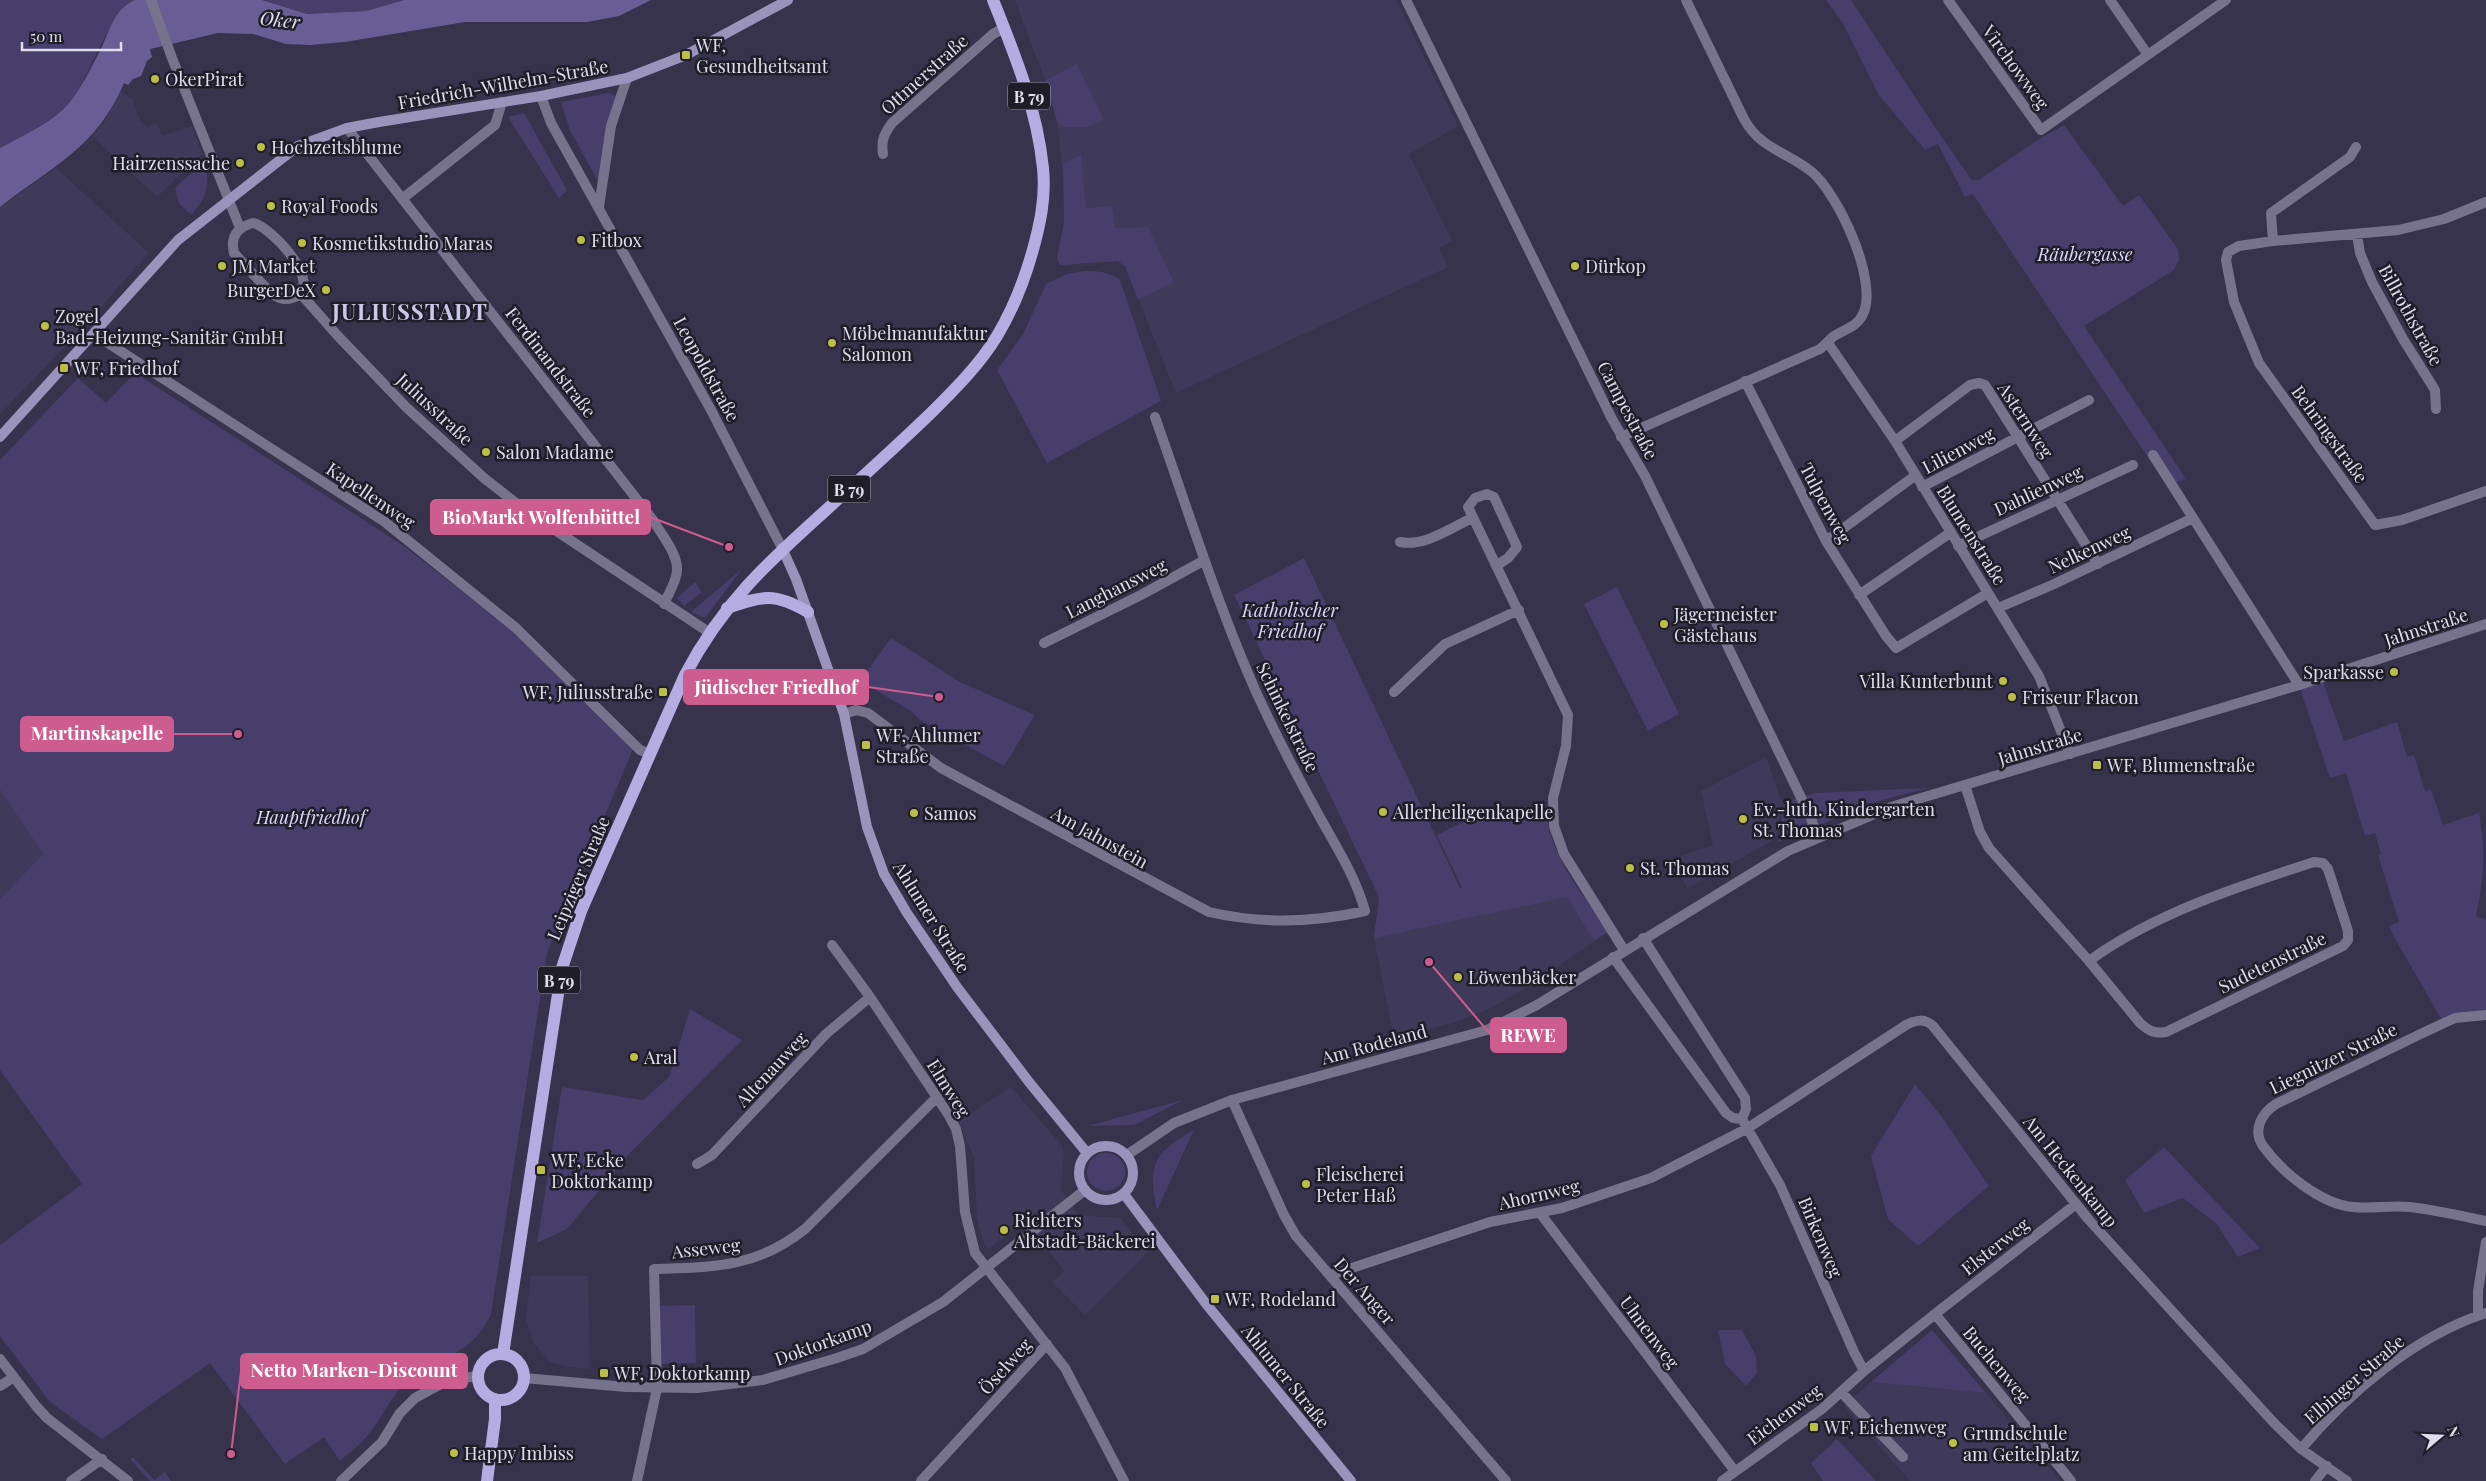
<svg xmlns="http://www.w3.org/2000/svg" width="2486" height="1481" font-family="'Playfair Display',serif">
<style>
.built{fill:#3f3a59}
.green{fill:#473e6b}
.water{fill:#685d95}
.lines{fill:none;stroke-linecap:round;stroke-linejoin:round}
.minor{stroke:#77738c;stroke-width:10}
.tertiary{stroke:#77738c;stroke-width:10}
.secondary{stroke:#9a94bc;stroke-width:10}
.primary{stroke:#b5ade1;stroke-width:12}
.poi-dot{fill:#bac045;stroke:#1e1d28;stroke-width:2}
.labels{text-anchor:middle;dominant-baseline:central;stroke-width:5;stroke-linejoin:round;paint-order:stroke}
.shield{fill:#1e1d28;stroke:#a6a4b3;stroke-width:1}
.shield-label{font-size:16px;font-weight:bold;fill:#e0deee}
.poi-label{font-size:18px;fill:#e0deee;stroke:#1e1d28;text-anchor:start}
.street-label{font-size:18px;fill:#e0deee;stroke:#1e1d28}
.park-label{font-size:18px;font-style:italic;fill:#ded9fc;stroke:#1e1d28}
.water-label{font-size:19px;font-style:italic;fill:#e2e0f2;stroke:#1e1d28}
.district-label{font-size:22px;font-weight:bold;letter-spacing:1px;fill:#cbc7e6;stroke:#1e1d28}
.leader{fill:none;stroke:#cc5d8e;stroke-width:2}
.callout-dot{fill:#cc5d8e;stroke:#1e1d28;stroke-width:2}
.callout{fill:#cc5d8e;stroke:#cc5d8e;stroke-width:2}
.callout-label{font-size:19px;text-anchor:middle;font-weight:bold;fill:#fff}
</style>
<rect width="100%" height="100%" fill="#37334c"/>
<path class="built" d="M 1015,0 L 1396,0 L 1458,126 L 1409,154 L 1452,241 L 1439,248 L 1448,267 L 1176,393 L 1125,266 L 1117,261 L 1082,262 L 1068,266 L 1060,265 L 1057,259 L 1064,222 L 1065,196 L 1058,129 L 1053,101 Z
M 121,91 L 133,100 L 140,121 L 148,127 L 157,123 L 162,136 L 192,126 L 202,154 L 157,197 L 92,136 L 105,121 Z
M 56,168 L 149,253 L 78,333 L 0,414 L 0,207 Z
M 1766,757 L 1782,803 L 1776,836 L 1773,840 L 1687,889 L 1675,858 L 1713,845 L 1701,791 Z
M 0,790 L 43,854 L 0,899 Z
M 1571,889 L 1602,936 L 1529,986 L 1491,1008 L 1455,1022 L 1394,1039 L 1374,938 L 1375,923 Z
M 1011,1087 L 1062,1146 L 1064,1155 L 1061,1190 L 1079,1215 L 1120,1218 L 1148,1252 L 1085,1315 L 1052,1282 L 1065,1271 L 1025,1222 L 988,1249 L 984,1243 L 977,1220 L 974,1157 L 958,1121 Z
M 531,1276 L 588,1276 L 590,1369 L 569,1367 L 550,1362 L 533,1342 L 526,1319 Z
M 1871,1382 L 1986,1393 L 2060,1481 L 1910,1481 L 1844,1406 Z"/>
<path class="green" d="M 0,0 L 135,0 C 109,11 90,78 70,102 C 50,124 25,134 0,148 Z
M 262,0 L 404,0 L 366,11 L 307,14 Z
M 1826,0 L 1851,0 L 1936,129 L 1972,180 L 1979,180 L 2036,141 L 2064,125 L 2123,206 L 2139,195 L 2178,249 L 2179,260 L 2174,270 L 2084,326 L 2186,479 L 2167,486 L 1973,194 L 1965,197 L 1938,144 L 1925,150 L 1879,95 L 1843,23 Z
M 1077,64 L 1103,118 L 1100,123 L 1085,127 L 1064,127 L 1057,122 L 1046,80 Z
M 608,93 L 620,97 L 601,187 L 570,130 L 561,102 Z
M 524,113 L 567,190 L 559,198 L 508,117 Z
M 1081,155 L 1086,208 L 1112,206 L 1115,228 L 1148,227 L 1174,282 L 1138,300 L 1125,266 L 1118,261 L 1060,265 L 1057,259 L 1064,222 L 1063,164 Z
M 205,161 C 209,187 209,195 191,215 L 179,203 L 175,188 Z
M 1084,271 C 1098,271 1108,271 1120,280 L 1161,401 L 1047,463 L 997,370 L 1023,334 L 1046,284 L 1067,274 Z
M 135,373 L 404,546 L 512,630 L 633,749 L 547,953 L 491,1314 C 470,1358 444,1352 412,1377 C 392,1392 383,1417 368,1435 C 360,1445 349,1453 340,1461 L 324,1437 L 285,1464 L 210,1363 L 102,1439 L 50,1402 L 0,1336 L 0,1245 L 82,1184 L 0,1070 L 0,899 L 43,854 L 0,790 L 0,460 L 78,378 L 106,403 Z
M 1304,558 L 1460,888 L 1462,887 L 1437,835 L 1475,816 L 1546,805 C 1547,855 1582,892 1608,932 L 1594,941 L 1567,897 L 1374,938 L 1379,897 L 1234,595 Z
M 742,569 L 705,618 L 691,612 Z
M 695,582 L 702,592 L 684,606 L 677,598 Z
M 1617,587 L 1679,714 L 1648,731 L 1584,604 Z
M 891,638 L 960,682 L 1035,715 L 1004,766 L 920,720 L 911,711 L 860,681 Z
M 2321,677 L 2344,741 L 2397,722 L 2407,757 L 2414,755 L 2425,791 L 2431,789 L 2443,825 L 2479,813 C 2486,855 2484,876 2476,916 L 2486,920 L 2486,1015 L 2442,1020 L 2394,937 L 2389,926 L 2399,922 L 2378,855 L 2381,854 L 2375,833 L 2365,836 L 2346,773 L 2330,778 L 2299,685 Z
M 1928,788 L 1875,802 L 1778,842 L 1784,803 L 1814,793 Z
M 690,1009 L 742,1040 L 629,1154 L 567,1229 L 537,1243 L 562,1087 L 643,1100 L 669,1077 Z
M 1915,1084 L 1942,1117 L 1989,1186 L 1918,1246 L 1888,1219 L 1871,1156 Z
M 1183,1100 L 1134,1125 L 1087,1126 Z
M 1194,1130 L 1157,1210 C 1147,1164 1154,1153 1194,1130 Z
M 2164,1147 L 2260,1248 L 2238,1257 L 2217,1224 L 2183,1198 L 2144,1213 L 2125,1180 Z
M1087 1172a19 19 0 1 1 38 0a19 19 0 1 1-38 0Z
M 695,1305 L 696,1363 L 656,1364 L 655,1306 Z
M 1718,1330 L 1742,1330 L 1756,1356 L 1757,1373 L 1746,1386 L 1725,1364 Z
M 1932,1330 L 1986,1393 L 1871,1382 Z
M 1837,1439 L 1876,1481 L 1823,1481 L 1811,1463 Z
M 133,1457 L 154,1480 L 165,1472 L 171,1481 L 150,1481 L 130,1459 Z"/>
<path class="water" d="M 135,0 L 262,0 L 307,14 L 366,11 L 404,0 L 651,0 L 619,16 L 587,22 L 465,22 L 345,42 L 311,45 L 286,44 L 253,34 L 218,33 L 150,49 L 152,57 L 147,61 L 141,76 L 133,79 L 128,85 L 124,83 C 97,148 52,166 0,207 L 0,148 C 25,134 51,124 70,102 C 82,87 92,66 101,49 C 110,30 114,9 135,0 Z"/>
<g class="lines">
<path class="minor" d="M 151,0 L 172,58 L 240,228
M 1406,0 L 1612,419 L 1645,476 L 1811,818 L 1817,837
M 1948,0 L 2041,130 L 2226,0
M 2110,0 L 2148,55
M 347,128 L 653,520 C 661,534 678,554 677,570 C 677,581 668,594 664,604
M 883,154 C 881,140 884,134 892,123 L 993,34 L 1004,28
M 402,199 L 495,125 L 502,102
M 2486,202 L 2444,219 L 2398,230 L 2273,241 L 2239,246 L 2228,252 L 2226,260 L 2234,302 L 2259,363 L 2375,525 L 2402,520 L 2486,491
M 253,223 C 270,226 328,286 292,298 C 286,300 280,299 274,295 C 260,283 247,267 234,253 C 230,237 237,227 253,223 Z
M 2357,235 L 2360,253 L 2372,282 L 2403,339 L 2435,390 L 2436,409
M 2273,241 L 2271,213 L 2350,157 L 2356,147
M 300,293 L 337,335 L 406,407 L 484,478 L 525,510 L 710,633
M 94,334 L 385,522 L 516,628 L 640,750 L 650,754
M 1828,343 L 1895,441 L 2039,676 L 2070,754
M 1745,381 L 1826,541 L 1886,636 L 1896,648 L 1988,593
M 1621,437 L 1820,349 C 1825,345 1829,340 1834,336 C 1845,329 1857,327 1863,314 C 1879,281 1838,194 1812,172 C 1788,152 1760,149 1744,119 L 1686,0
M 1895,441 L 1970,385 L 1979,383 L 1985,385 L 2098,564
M 2153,455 L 2299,685
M 1922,487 L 2089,400
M 1826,541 L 1916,475
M 1400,542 C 1424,547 1451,528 1472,518
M 1958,546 L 2133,465
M 1496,566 L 1508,558 L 1517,547 L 1494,497 L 1487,494 L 1475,498 L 1468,507 L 1568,715 L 1566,746 L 1553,798 L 1554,826 L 1564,854 L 1624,950
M 1859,595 L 1950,533
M 1998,608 L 2052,585 L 2193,518
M 1044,643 L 1141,595 L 1203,561
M 1394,692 L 1445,644 L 1519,610
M 844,714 L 856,710 L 868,713 L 941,768 L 1209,912 C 1261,924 1312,923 1365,911 C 1355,875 1335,845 1317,812 C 1296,774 1276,735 1257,694 C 1217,604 1188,510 1155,417
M 1965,785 L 1980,832 L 1989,848 L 2089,961 C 2153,914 2239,886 2314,862 L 2323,863 L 2328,869 L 2348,931 L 2348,940 L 2343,946 L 2166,1032 C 2154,1034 2149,1031 2140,1023 L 2089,961
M 1643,938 L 1745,1098 L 1746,1109 L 1742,1119
M 832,945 L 870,997 L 948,1114 L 956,1129 L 960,1146 L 965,1212 L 975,1253 L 1065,1368 L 1124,1481
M 1613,957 L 1726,1113 L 1733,1118 L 1742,1119
M 2486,1015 L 2455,1018 L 2429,1030 L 2276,1104 C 2262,1113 2252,1130 2263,1146 C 2282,1172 2320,1204 2353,1207 C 2372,1209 2391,1205 2410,1207 C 2436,1210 2461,1216 2486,1221
M 1232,1100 L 1284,1215 L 1296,1236 L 1506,1481
M 1742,1119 L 1780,1185 L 1854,1352 L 1864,1371
M 697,1164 L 712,1155 L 826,1034 L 870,997
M 1540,1213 L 1734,1470
M 1331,1275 L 1490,1222 L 1562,1208 L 1651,1178 L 1748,1128 L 1906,1025 C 1916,1020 1924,1018 1933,1026 L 2089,1220 L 2275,1424 L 2301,1449 L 2347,1481
M 1935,1314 L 2071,1481
M 2478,1316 L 2478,1291 L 2486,1242
M 0,1359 L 36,1406 L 47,1418 L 128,1481
M 0,1386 L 14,1377
M 1841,1392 L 1903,1457
M 2301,1449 C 2349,1392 2415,1336 2486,1313
M 71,1481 L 102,1459
M 637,1481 L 657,1388 L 654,1269 C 714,1267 756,1268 805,1229 L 937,1097
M 921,1481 L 1047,1344
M 1722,1481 L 1822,1409 L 1864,1371 L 1935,1314 L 2076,1204
M 2315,1481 L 2327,1466"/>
<path class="tertiary" d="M 541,96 L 551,123 L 711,410 L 782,548
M 599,207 L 611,126 L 627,78
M 1127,1155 L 1174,1123 L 1232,1100 L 1487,1030 L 1537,1005 L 1788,851 L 1891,807 L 2299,685 L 2486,624
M 524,1378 L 626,1387 L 697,1388 L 763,1380 L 837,1358 L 863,1349 L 943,1302 L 1085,1190
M 341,1481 L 382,1442 L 400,1413 L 415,1398 L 448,1380 L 478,1376"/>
<path class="secondary" d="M 0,437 L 178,240 L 298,146 L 347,128 L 379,122 L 541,96 L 627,78 L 686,55 L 788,0
M 782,548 L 796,579 L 844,714 L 867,827 L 884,874 L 907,913 L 957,987 L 1029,1082 L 1087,1153
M1079 1173a27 27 0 1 1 54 0a27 27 0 1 1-54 0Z
M 1124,1194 L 1207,1305 L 1351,1481"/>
<path class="primary" d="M 727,608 C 763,596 774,592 808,612
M478 1377a23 23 0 1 1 46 0a23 23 0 1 1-46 0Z
M 503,1354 L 562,968 L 581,911 L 685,675 C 723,603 766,564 825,511 C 861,478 898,445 933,411 C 956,388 980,364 997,336 C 1012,311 1024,281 1032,253 C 1040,225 1046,198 1043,168 C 1037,109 1015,55 993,0
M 487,1481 L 495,1419 L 495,1399"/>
</g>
<g class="poi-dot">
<rect x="681" y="50" width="10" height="10" rx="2.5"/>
<circle cx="155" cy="79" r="5"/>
<circle cx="261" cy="147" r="5"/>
<circle cx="240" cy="163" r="5"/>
<circle cx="271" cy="206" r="5"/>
<circle cx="581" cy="240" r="5"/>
<circle cx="302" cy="243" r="5"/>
<circle cx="222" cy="266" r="5"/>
<circle cx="1575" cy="266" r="5"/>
<circle cx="326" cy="290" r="5"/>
<circle cx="45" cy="326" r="5"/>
<circle cx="832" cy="343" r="5"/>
<rect x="59" y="363" width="10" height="10" rx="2.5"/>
<circle cx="486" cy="452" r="5"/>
<circle cx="1664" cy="624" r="5"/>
<circle cx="2394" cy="672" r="5"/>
<circle cx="2003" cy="681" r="5"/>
<rect x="658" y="687" width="10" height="10" rx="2.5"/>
<circle cx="2012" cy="697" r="5"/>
<rect x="861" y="740" width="10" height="10" rx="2.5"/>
<rect x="2092" y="760" width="10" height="10" rx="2.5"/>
<circle cx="1383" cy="812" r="5"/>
<circle cx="914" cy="813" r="5"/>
<circle cx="1743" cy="819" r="5"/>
<circle cx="1630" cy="868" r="5"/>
<circle cx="1458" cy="977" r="5"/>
<circle cx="634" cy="1057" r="5"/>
<rect x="536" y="1165" width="10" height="10" rx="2.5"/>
<circle cx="1306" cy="1184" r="5"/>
<circle cx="1004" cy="1230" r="5"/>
<rect x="1210" y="1294" width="10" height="10" rx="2.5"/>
<rect x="599" y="1368" width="10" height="10" rx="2.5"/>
<rect x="1809" y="1422" width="10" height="10" rx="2.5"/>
<circle cx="1953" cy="1443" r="5"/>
<circle cx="454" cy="1453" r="5"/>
</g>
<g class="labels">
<g class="shield">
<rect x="1008" y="82.5" width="42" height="27" rx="4"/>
<rect x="828" y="475.5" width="42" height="27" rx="4"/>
<rect x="538" y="966.5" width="42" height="27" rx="4"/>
</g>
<g class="shield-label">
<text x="1029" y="96">B 79</text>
<text x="849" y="489">B 79</text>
<text x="559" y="980">B 79</text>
</g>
<g class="poi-label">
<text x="696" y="45">WF,<tspan x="696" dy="21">Gesundheitsamt</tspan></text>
<text x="165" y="79">OkerPirat</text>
<text x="271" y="147">Hochzeitsblume</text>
<text x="230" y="163" text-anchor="end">Hairzenssache</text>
<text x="281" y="206">Royal Foods</text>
<text x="591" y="240">Fitbox</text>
<text x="312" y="243">Kosmetikstudio Maras</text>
<text x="232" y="266">JM Market</text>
<text x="1585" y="266">Dürkop</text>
<text x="316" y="290" text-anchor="end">BurgerDeX</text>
<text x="55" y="316">Zogel<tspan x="55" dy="21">Bad-Heizung-Sanitär GmbH</tspan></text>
<text x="842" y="333">Möbelmanufaktur<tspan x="842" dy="21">Salomon</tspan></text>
<text x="74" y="368">WF, Friedhof</text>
<text x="496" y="452">Salon Madame</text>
<text x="1674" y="614">Jägermeister<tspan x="1674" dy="21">Gästehaus</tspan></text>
<text x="2384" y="672" text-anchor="end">Sparkasse</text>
<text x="1993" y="681" text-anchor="end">Villa Kunterbunt</text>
<text x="653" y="692" text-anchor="end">WF, Juliusstraße</text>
<text x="2022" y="697">Friseur Flacon</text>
<text x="876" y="735">WF, Ahlumer<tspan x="876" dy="21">Straße</tspan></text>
<text x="2107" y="765">WF, Blumenstraße</text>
<text x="1753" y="809">Ev.-luth. Kindergarten<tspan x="1753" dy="21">St. Thomas</tspan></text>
<text x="1393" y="812">Allerheiligenkapelle</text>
<text x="924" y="813">Samos</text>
<text x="1640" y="868">St. Thomas</text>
<text x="1468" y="977">Löwenbäcker</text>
<text x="644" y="1057">Aral</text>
<text x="551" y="1160">WF, Ecke<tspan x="551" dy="21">Doktorkamp</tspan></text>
<text x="1316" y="1174">Fleischerei<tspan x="1316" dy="21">Peter Haß</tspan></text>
<text x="1014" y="1220">Richters<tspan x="1014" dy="21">Altstadt-Bäckerei</tspan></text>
<text x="1225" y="1299">WF, Rodeland</text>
<text x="614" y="1373">WF, Doktorkamp</text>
<text x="1824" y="1427">WF, Eichenweg</text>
<text x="1963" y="1433">Grundschule<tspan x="1963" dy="21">am Geitelplatz</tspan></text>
<text x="464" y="1453">Happy Imbiss</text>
</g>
<g class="street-label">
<text transform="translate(2016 67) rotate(54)">Virchowweg</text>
<text transform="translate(924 74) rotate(-42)">Ottmerstraße</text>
<text transform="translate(503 84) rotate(-10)">Friedrich-Wilhelm-Straße</text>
<text transform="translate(2411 315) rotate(61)">Billrothstraße</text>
<text transform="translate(551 362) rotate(52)">Ferdinandstraße</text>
<text transform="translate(707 369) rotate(61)">Leopoldstraße</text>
<text transform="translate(435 409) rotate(43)">Juliusstraße</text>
<text transform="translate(1628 410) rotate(62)">Campestraße</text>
<text transform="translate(2026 420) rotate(57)">Asternweg</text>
<text transform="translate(2330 434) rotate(54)">Behringstraße</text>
<text transform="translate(1958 450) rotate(-28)">Lilienweg</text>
<text transform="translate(2038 490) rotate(-25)">Dahlienweg</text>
<text transform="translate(371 495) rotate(34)">Kapellenweg</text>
<text transform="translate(1826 503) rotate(62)">Tulpenweg</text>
<text transform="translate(1972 535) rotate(58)">Blumenstraße</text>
<text transform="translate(2089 549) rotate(-25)">Nelkenweg</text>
<text transform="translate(1116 588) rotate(-27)">Langhansweg</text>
<text transform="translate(2426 627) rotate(-18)">Jahnstraße</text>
<text transform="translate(1288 717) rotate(64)">Schinkelstraße</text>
<text transform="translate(2040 746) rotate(-17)">Jahnstraße</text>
<text transform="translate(1100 837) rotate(29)">Am Jahnstein</text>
<text transform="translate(578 878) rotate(-67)">Leipziger Straße</text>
<text transform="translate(932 917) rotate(58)">Ahlumer Straße</text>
<text transform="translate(2272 962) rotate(-26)">Sudetenstraße</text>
<text transform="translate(1374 1044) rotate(-15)">Am Rodeland</text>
<text transform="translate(2333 1058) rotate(-26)">Liegnitzer Straße</text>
<text transform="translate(771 1069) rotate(-47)">Altenauweg</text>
<text transform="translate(949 1088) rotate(58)">Elmweg</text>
<text transform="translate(2071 1171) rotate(51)">Am Heckenkamp</text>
<text transform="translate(1539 1194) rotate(-13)">Ahornweg</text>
<text transform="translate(1821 1237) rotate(67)">Birkenweg</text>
<text transform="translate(1995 1246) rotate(-38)">Elsterweg</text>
<text transform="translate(706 1248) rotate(-6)">Asseweg</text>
<text transform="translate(1365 1291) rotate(49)">Der Anger</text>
<text transform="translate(1650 1332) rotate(53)">Ulmenweg</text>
<text transform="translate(823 1342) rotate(-20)">Doktorkamp</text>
<text transform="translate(1997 1364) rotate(50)">Buchenweg</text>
<text transform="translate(1005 1366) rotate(-48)">Öselweg</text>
<text transform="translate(1286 1376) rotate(51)">Ahlumer Straße</text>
<text transform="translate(2354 1379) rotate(-41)">Elbinger Straße</text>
<text transform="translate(1784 1414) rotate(-37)">Eichenweg</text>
</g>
<g class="park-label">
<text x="2085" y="254">Räubergasse</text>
<text x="1290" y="610">Katholischer<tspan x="1290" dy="21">Friedhof</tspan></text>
<text x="311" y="817">Hauptfriedhof</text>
</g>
<g class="water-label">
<text transform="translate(280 19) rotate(6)">Oker</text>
</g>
<g class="district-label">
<text x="410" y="311">JULIUSSTADT</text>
</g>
</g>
<path class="leader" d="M729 547L650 517M939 697L868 687M238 734L173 734M1429 962L1491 1035M231 1454L241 1371"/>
<g class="callout-dot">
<circle cx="729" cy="547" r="5"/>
<circle cx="939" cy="697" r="5"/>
<circle cx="238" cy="734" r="5"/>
<circle cx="1429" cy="962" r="5"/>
<circle cx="231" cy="1454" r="5"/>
</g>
<g class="callout">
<rect x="431" y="500" width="219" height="34" rx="5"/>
<rect x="684" y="670" width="184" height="34" rx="5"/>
<rect x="21" y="717" width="152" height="34" rx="5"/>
<rect x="1491" y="1018" width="75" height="34" rx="5"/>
<rect x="241" y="1354" width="226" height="34" rx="5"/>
</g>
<g class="callout-label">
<text x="541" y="524">BioMarkt Wolfenbüttel</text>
<text x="776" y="694">Jüdischer Friedhof</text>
<text x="97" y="740">Martinskapelle</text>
<text x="1528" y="1042">REWE</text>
<text x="354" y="1377">Netto Marken-Discount</text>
</g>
<g transform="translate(2441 1436) rotate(71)" stroke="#1e1d28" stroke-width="4" paint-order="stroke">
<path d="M0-4L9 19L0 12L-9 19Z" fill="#e0deee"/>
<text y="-8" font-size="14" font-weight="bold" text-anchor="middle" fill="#e0deee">N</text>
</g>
<path d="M22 42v8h99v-8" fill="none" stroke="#e0deee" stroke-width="2.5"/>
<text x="30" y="42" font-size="15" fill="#e0deee" stroke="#1e1d28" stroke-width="4" paint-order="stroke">50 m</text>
</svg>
